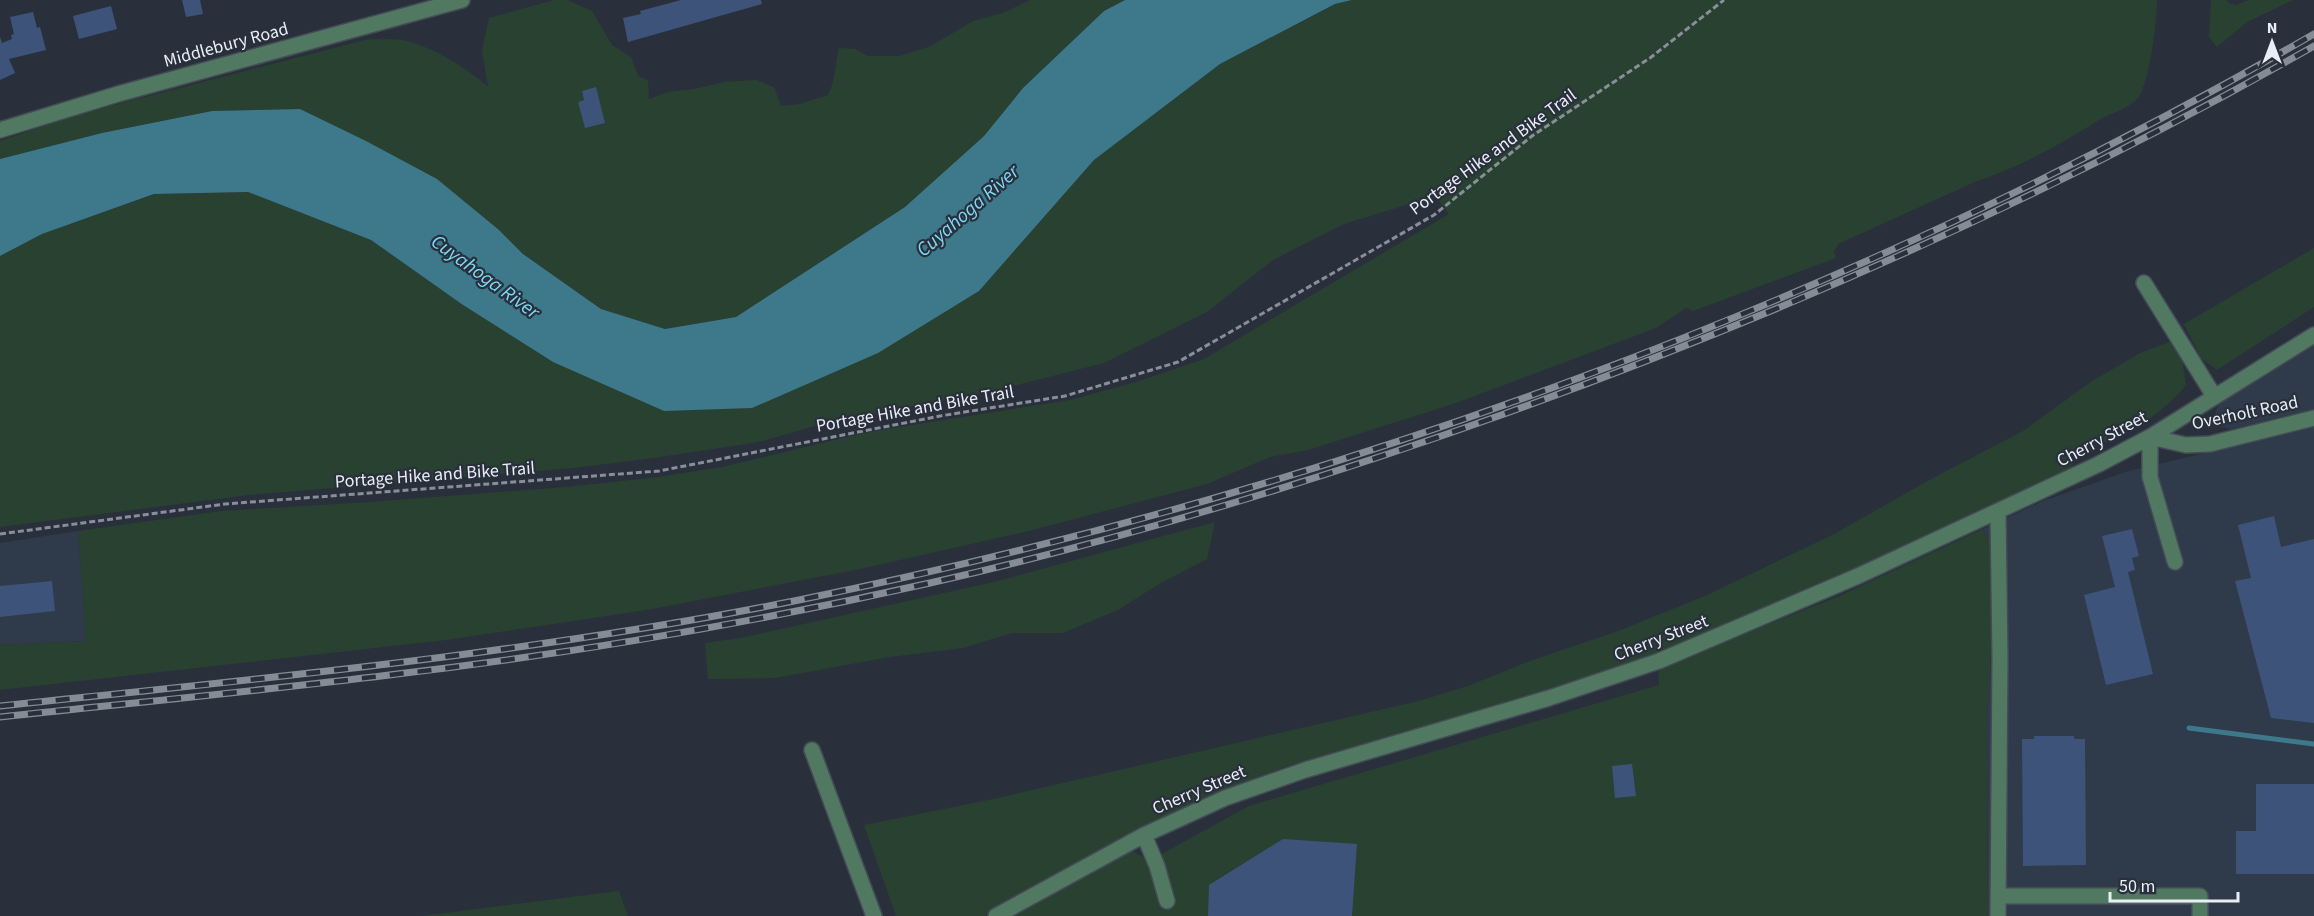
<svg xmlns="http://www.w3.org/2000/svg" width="2314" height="916" font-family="'Source Sans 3',sans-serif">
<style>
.built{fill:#2f3a4a}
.green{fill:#294131}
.water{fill:#3d788b}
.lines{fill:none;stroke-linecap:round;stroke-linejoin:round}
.stream{stroke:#3d788b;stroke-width:5}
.building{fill:#3d5379}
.minor-casing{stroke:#444b56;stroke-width:18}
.path{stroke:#898f99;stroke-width:3;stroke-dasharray:6 3;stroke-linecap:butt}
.minor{stroke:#517861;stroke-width:15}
.rail-casing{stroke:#868c96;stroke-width:7}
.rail{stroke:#29303c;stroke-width:4.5;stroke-dasharray:14;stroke-linecap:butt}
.labels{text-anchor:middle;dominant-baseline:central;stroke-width:4.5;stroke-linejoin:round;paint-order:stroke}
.street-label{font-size:18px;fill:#e9eef6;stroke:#29303c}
.water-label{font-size:20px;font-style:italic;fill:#7cd9f7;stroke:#29303c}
</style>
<rect width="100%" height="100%" fill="#29303c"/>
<path class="built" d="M 2314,344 L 2314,409 L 2231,429 L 2222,427 L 2217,422 L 2214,415 L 2219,404 Z
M 2314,427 L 2314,916 L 1988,916 L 1987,719 L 1992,638 L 1990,541 L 1983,529 L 2043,501 L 2125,472 Z
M 78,531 L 87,641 L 0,645 L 0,543 Z"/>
<path class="green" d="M 554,0 L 567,0 L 592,11 L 612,45 L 631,57 L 638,76 L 648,80 L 649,99 L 668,92 L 694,89 L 725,82 L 756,80 L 774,87 L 781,106 L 800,104 L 828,95 C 836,80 835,64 839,48 L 855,49 L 868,56 L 899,56 L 929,47 L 973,21 L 1003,13 L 1030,0 L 1125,0 L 1104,11 L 1023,88 L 984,136 L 905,207 L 736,317 L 665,329 L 601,309 L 523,254 L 499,230 L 300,109 L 212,111 L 103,133 L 0,159 L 0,141 L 75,115 L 369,39 C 381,40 395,38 407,41 C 431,46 470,70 488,87 L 482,50 L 489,18 Z
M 1352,0 L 2157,0 C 2157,19 2150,85 2137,99 C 2129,108 2112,113 2101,119 C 2062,143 2021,167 1977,181 L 1838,244 L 1834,252 L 1836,258 L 1693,311 L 1686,308 L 1656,328 L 1456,403 L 1308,450 L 1270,457 L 1207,484 L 1029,531 L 860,569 L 647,610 L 446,640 L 0,690 L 0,645 L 86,641 L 78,531 L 221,511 L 370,502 L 566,487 L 658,477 L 722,467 L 868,432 L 1070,400 L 1136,382 L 1204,359 L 1449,214 L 1435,196 L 1344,224 L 1273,260 L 1207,312 L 1104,363 L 993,391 L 825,423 L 759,442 L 654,458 L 573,468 L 249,495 L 0,527 L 0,256 L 42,234 L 155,194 L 248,192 L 371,240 L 463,305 L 553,362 L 979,291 L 1094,160 L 1220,64 L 1336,4 Z
M 2211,0 L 2227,0 L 2229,3 L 2236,5 L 2248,0 L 2293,0 L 2247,22 L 2217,47 L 2209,37 Z
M 2314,248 L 2314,307 L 2217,370 L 2201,358 L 2184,324 Z
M 2170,342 L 2181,353 L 2186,385 C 2173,401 2156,415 2139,426 C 2117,438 2075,451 2066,475 L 1709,633 L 1591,678 L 1288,766 L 1242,783 L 1157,822 L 1084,859 L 984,916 L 896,916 L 864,825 L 998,798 L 1419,701 L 1468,686 L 1530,661 L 1621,630 L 1707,595 L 1834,534 L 1933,478 L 2023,431 L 2092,381 L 2140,353 Z
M 1215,522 L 1207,559 L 1159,584 L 1118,610 L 1063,633 L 1012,633 L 963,648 L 890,657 L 775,678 L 708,679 L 705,643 L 740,638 L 998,581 Z
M 1983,529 L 1990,541 L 1992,638 L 1987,719 L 1988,916 L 1014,916 L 1125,853 L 1134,852 L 1149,861 L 1249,806 L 1659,685 L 1658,668 L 1837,597 Z
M 619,891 L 628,916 L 422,916 Z"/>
<path class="water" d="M 1125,0 L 1352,0 L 1335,4 L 1220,64 L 1094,160 L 979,291 L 878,353 L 752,408 L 664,411 L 553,362 L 463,305 L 371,240 L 248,192 L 154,194 L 42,234 L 0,256 L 0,159 L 102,133 L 212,111 L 300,109 L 366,141 L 437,179 L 499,230 L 523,254 L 601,309 L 665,329 L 736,317 L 905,207 L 984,136 L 1023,88 L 1104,11 Z"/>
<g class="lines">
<path class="stream" d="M 2189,728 L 2314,744"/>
</g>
<path class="building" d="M 182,0 L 200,0 L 203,14 L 186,17 Z
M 681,0 L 761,0 L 762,4 L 628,42 L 623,18 L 641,14 L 640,11 Z
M 111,6 L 117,29 L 79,39 L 73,16 Z
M 33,12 L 37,28 L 40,27 L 46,50 L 9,59 L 15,73 L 0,80 L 0,37 L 2,43 L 12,39 L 11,35 L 14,34 L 10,17 Z
M 596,87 L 605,123 L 585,128 L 578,102 L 584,100 L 582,91 Z
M 2274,516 L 2281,547 L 2314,539 L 2314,723 L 2271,718 L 2235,581 L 2251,578 L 2238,525 Z
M 2132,529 L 2139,556 L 2132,558 L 2135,570 L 2128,572 L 2153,674 L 2106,685 L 2084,595 L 2115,587 L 2102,536 Z
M 52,581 L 55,611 L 0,617 L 0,586 Z
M 2034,736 L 2074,736 L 2074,739 L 2085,739 L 2086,865 L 2023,866 L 2022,739 L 2034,739 Z
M 1632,764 L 1636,796 L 1615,798 L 1612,766 Z
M 2256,784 L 2314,784 L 2314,874 L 2236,874 L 2236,831 L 2256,831 Z
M 1283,839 L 1357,844 L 1352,916 L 1208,916 L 1209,885 Z"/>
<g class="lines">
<defs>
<path id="minor" d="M 0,130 L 118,94 L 462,0
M 2144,283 L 2214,396
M 2175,562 L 2150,477 L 2150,437 L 2186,445 L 2210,444 L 2314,418
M 812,750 L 874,916
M 1144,835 L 1157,866 L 1167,901
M 1998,896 L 2200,896 L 2200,916
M 996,916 L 1144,835 L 1225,798 L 1305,770 L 1549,698 L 1659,661 L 1858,576 L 2099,464 L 2150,437 L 2314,335
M 1998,916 L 2000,658 L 1998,512"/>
</defs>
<use href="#minor" class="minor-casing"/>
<path class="path" d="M 0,534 L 225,504 L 659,471 L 940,416 L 1065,396 L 1178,362 L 1434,215 L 1532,136 L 1650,58 L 1724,0"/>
<use href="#minor" class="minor"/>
<defs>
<path id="rail" d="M 0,706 C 267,678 535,653 799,600 C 1326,493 1848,303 2314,34
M 0,717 C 130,703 259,691 389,675 C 570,654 752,623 930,583 C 1124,539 1316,481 1504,414 C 1783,314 2056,193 2314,46"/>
</defs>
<use href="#rail" class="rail-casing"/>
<use href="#rail" class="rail"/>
</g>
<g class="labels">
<g class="street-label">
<text transform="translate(226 45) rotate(-15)">Middlebury Road</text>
<text transform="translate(1493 152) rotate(-36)">Portage Hike and Bike Trail</text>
<text transform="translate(915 409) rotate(-10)">Portage Hike and Bike Trail</text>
<text transform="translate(2245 413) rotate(-12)">Overholt Road</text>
<text transform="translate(2102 439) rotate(-28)">Cherry Street</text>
<text transform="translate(435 475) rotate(-4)">Portage Hike and Bike Trail</text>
<text transform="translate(1661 638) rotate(-21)">Cherry Street</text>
<text transform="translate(1199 790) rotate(-23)">Cherry Street</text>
</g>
<g class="water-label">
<text transform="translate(968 211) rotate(-41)">Cuyahoga River</text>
<text transform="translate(485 277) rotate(36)">Cuyahoga River</text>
</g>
</g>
<g transform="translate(2272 42)" stroke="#29303c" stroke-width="4.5" paint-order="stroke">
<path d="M0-4.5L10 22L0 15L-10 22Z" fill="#e9eef6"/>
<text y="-9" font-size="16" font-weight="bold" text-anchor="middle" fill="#e9eef6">N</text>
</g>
<path d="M2110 892v9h128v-9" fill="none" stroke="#e9eef6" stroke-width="3"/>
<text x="2119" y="892" font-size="18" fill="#e9eef6" stroke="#29303c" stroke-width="4.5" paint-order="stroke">50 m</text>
</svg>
